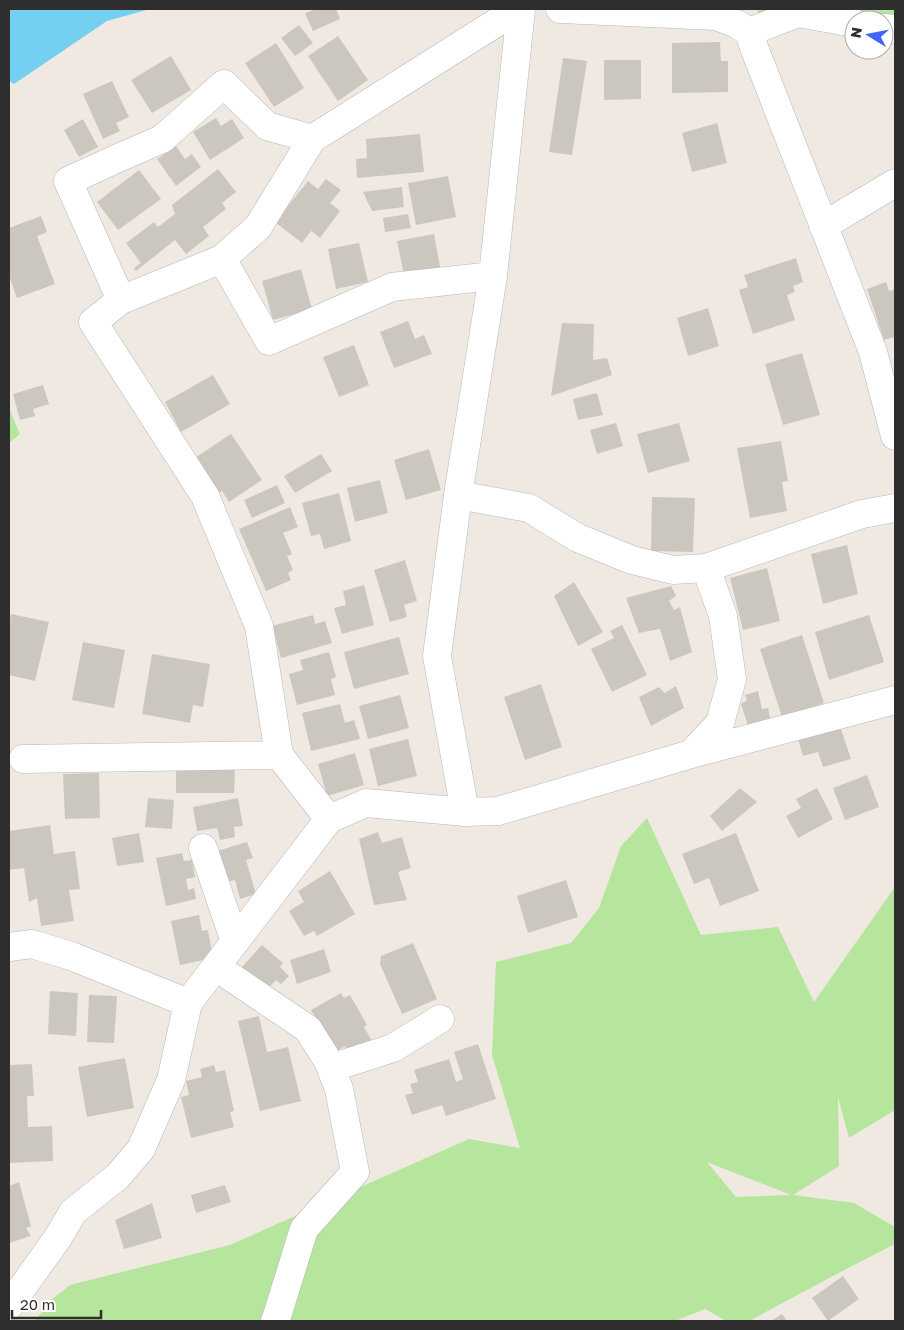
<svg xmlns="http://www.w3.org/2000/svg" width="904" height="1330" font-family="'Golos Text',sans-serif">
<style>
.green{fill:#b6e59e;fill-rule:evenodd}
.water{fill:#75cff0}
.building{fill:#cbc7bf}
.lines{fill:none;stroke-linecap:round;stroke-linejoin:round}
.minor-casing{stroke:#b4b7c1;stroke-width:29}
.minor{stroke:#fff;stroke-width:28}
</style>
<rect width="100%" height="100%" fill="#efe9e1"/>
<path class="green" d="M 758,9 L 895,9 L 895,24 L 884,20 L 862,20 L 756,29 Z
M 9,408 L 20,434 L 9,443 Z
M 647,818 L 701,935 L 778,927 L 814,1002 L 895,887 L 895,1110 L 849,1138 L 838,1097 L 839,1166 L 793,1195 L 854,1203 L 895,1227 L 895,1244 L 850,1267 L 749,1321 L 726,1321 L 705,1309 L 675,1321 L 35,1321 L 51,1300 L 70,1285 L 230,1245 L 469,1139 L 520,1148 L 492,1055 L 496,962 L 571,943 L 599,908 L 621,846 ZM 707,1162 L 791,1195 L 736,1197 Z"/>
<path class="water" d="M 9,9 L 150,9 L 107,21 L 14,84 L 9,81 Z"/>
<path class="building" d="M 316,9 L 336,9 L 340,19 L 313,31 L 305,13 Z
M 299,25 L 313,43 L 295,56 L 281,38 Z
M 338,36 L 368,80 L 338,101 L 308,56 Z
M 720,42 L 721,61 L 728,61 L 728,92 L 672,93 L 672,43 Z
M 276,43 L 304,88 L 274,107 L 245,63 Z
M 171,56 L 191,90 L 152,113 L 131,80 Z
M 563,58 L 587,61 L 572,155 L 549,152 Z
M 604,60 L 641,60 L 641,99 L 604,100 Z
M 112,81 L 129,117 L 116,123 L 120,131 L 103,139 L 83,94 Z
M 216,118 L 221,126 L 232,119 L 244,138 L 210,160 L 193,132 Z
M 83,119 L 98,147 L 79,157 L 64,130 Z
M 717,123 L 727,163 L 692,172 L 682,133 Z
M 420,134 L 424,172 L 357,178 L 356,159 L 367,158 L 366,139 Z
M 176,146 L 185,159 L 192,154 L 201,167 L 176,186 L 157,159 Z
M 218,169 L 236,192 L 222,203 L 226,209 L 203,227 L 209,236 L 186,254 L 175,240 L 136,271 L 134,268 L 141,263 L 126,243 L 154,222 L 158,227 L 175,214 L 172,205 Z
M 139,170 L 161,199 L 118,230 L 97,202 Z
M 448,176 L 456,217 L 416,225 L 408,183 Z
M 326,179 L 341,190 L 330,203 L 340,211 L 320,238 L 311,231 L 302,243 L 275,222 L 308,181 L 318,189 Z
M 402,187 L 404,207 L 372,211 L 363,192 Z
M 408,214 L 411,228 L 385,232 L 383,218 Z
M 41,216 L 47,232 L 37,236 L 55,284 L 17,298 L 9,276 L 9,228 Z
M 434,234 L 441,272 L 405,280 L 397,241 Z
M 359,243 L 368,282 L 336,289 L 328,249 Z
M 796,258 L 803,282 L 793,286 L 795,292 L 787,295 L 795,320 L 753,334 L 739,290 L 748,287 L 744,275 Z
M 301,269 L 312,309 L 273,320 L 262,281 Z
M 886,282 L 889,291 L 895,289 L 895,343 L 893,337 L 884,340 L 867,289 Z
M 708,308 L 719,346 L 688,356 L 677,318 Z
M 408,321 L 415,339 L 424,335 L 432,354 L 394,368 L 380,332 Z
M 562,323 L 594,324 L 593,360 L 607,358 L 612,375 L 551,396 Z
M 354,345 L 369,385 L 339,397 L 323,357 Z
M 802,353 L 820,415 L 783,425 L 765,364 Z
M 213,375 L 230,404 L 181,432 L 165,402 Z
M 43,385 L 49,404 L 33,409 L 35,416 L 20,420 L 13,394 Z
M 597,393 L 603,415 L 578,420 L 573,399 Z
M 616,423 L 623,446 L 597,454 L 590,430 Z
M 679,423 L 690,461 L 648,473 L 637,434 Z
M 231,434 L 262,480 L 229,502 L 222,491 L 214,496 L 190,461 Z
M 781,441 L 788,481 L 782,482 L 787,511 L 750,518 L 737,448 Z
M 429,449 L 441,490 L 406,500 L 394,460 Z
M 321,454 L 332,471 L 295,493 L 284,476 Z
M 380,480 L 388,513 L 355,522 L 347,488 Z
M 277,485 L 285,503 L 252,518 L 244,500 Z
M 339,493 L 351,541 L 324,549 L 320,534 L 311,536 L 302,503 Z
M 652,497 L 695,498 L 693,552 L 651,551 Z
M 290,507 L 298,527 L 283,533 L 292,554 L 287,556 L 293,570 L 288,573 L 291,580 L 266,591 L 239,529 Z
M 847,545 L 858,594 L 823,604 L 811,554 Z
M 405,560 L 417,601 L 404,605 L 407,617 L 390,622 L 374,570 Z
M 767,568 L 780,621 L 743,630 L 730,578 Z
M 574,582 L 603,632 L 578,646 L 554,596 Z
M 364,585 L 374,625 L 342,634 L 334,608 L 346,605 L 343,591 Z
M 671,586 L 676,596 L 669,601 L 674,610 L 680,607 L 692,652 L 670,661 L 660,629 L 639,633 L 626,598 Z
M 11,614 L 49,622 L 35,681 L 9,675 L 9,622 Z
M 313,615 L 315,624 L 325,621 L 332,643 L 281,658 L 272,626 Z
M 869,615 L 884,662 L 829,680 L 815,632 Z
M 622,625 L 647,675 L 612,692 L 591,649 L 614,638 L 610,631 Z
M 802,635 L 824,703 L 782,717 L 760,649 Z
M 399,637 L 409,674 L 354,689 L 344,652 Z
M 83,642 L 125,650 L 114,708 L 72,700 Z
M 329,652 L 336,677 L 331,679 L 335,695 L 297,705 L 289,674 L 303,670 L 300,660 Z
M 152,654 L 210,664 L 203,707 L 193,705 L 190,723 L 142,714 Z
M 541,684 L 562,747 L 525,760 L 504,697 Z
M 676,686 L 684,708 L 651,726 L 639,697 L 659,687 L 665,693 Z
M 758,691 L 762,709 L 768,708 L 771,723 L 749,729 L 741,704 L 747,700 L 745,695 Z
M 400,695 L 409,728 L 368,739 L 359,706 Z
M 340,704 L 345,723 L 354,720 L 360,739 L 311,751 L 302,713 Z
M 840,726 L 851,759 L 823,767 L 818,752 L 803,756 L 798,739 Z
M 408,739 L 417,776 L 378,786 L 369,749 Z
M 355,753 L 364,785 L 327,796 L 318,764 Z
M 176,769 L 235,769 L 234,793 L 176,793 Z
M 99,773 L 100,818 L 65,819 L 63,774 Z
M 867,775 L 879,807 L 845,820 L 833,788 Z
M 740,788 L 757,802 L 722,831 L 710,816 Z
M 817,788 L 833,819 L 798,838 L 786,816 L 801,808 L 796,799 Z
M 148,798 L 174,800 L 172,829 L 145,827 Z
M 238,798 L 243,826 L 234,827 L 235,837 L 220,840 L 217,828 L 197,831 L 193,807 Z
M 50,825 L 54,854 L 75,851 L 80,889 L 69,890 L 74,921 L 41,926 L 37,898 L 29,902 L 24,868 L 9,870 L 9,831 Z
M 378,832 L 382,843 L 402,837 L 411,868 L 398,872 L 407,900 L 374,905 L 359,839 Z
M 139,833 L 144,862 L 117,866 L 112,838 Z
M 736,833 L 759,891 L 720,906 L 709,878 L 694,884 L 682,854 Z
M 247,842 L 253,858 L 246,860 L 256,894 L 240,899 L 235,880 L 226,882 L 217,851 Z
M 182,853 L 184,861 L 192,860 L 195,877 L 186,879 L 188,890 L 194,888 L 196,899 L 166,906 L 156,858 Z
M 330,871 L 355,914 L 317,936 L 314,931 L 304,936 L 289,911 L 304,902 L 298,891 Z
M 566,880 L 578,917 L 528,933 L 517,896 Z
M 199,915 L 202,931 L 208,930 L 213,958 L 180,965 L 171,921 Z
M 413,943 L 437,999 L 402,1014 L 380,964 L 381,956 Z
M 262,945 L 283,963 L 280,967 L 289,976 L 281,984 L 276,980 L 267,989 L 242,967 Z
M 324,949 L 331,972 L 297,984 L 290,960 Z
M 50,991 L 78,993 L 76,1036 L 48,1034 Z
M 341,993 L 344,998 L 350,995 L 367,1025 L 364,1027 L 372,1041 L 349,1054 L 345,1046 L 336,1052 L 311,1010 Z
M 89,995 L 117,996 L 114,1043 L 87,1042 Z
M 259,1016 L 267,1052 L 288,1047 L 301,1101 L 260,1111 L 238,1021 Z
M 478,1044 L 496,1099 L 446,1116 L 442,1105 L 412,1115 L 405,1095 L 413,1093 L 410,1084 L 418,1082 L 414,1070 L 449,1059 L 456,1082 L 463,1079 L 454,1052 Z
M 125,1058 L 134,1108 L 87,1117 L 78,1067 Z
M 32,1064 L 34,1096 L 27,1096 L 28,1127 L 52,1126 L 53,1161 L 9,1163 L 9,1065 Z
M 214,1065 L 216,1072 L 225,1070 L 234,1111 L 230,1112 L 234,1127 L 191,1138 L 181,1097 L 189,1095 L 186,1081 L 202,1077 L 200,1069 Z
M 19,1182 L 31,1226 L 26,1228 L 31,1236 L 9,1243 L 9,1186 Z
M 225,1185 L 231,1202 L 196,1213 L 191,1195 Z
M 152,1203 L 162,1238 L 124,1249 L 115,1220 Z
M 843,1276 L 859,1299 L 828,1321 L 812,1298 Z
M 782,1314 L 787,1321 L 771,1321 Z"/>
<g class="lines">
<defs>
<path id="minor" d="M 560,9 L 716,16 L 737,24 L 749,32 L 755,50 L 873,352 L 895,436
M 884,28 L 895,29
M 749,32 L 798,13 L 854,23
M 823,226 L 895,183
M 222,259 L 269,341 L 392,287 L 493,276
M 121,300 L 68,181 L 116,159 L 162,139 L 224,84 L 267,126 L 312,139
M 458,495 L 529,508 L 578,538 L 632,560 L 673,570 L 706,568 L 862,514 L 895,508
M 691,754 L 895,700
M 23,759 L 279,755
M 465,812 L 437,656 L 458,495 L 493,276 L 521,9
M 329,819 L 279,755 L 259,626 L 205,496 L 93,322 L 121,300 L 222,259 L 258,227 L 312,139 L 518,9
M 203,848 L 235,942
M 9,947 L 32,944 L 71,956 L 188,1003
M 216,967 L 308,1029 L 328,1061 L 339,1089 L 355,1172 L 304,1229 L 277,1316 L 275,1321
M 331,1068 L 393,1048 L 440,1019
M 9,1306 L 57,1239 L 73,1212 L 118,1176 L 141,1149 L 171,1080 L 188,1003 L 329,819 L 366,803 L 465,812 L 498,811 L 691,754 L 720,723 L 732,679 L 723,616 L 706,568"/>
</defs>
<use href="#minor" class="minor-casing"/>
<use href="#minor" class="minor"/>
</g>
<rect width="904" height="1330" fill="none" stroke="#2e2e2e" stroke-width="20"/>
<g transform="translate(869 35) rotate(280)"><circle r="24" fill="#ffffff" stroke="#ababab"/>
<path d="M0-4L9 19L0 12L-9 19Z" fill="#4264fb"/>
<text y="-8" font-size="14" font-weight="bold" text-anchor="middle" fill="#2e2e2e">N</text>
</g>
<path d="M12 1310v8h89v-8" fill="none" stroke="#2e2e2e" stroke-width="2.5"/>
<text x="20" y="1310" font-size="15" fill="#2e2e2e" stroke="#ffffff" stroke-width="4" paint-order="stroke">20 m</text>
</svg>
